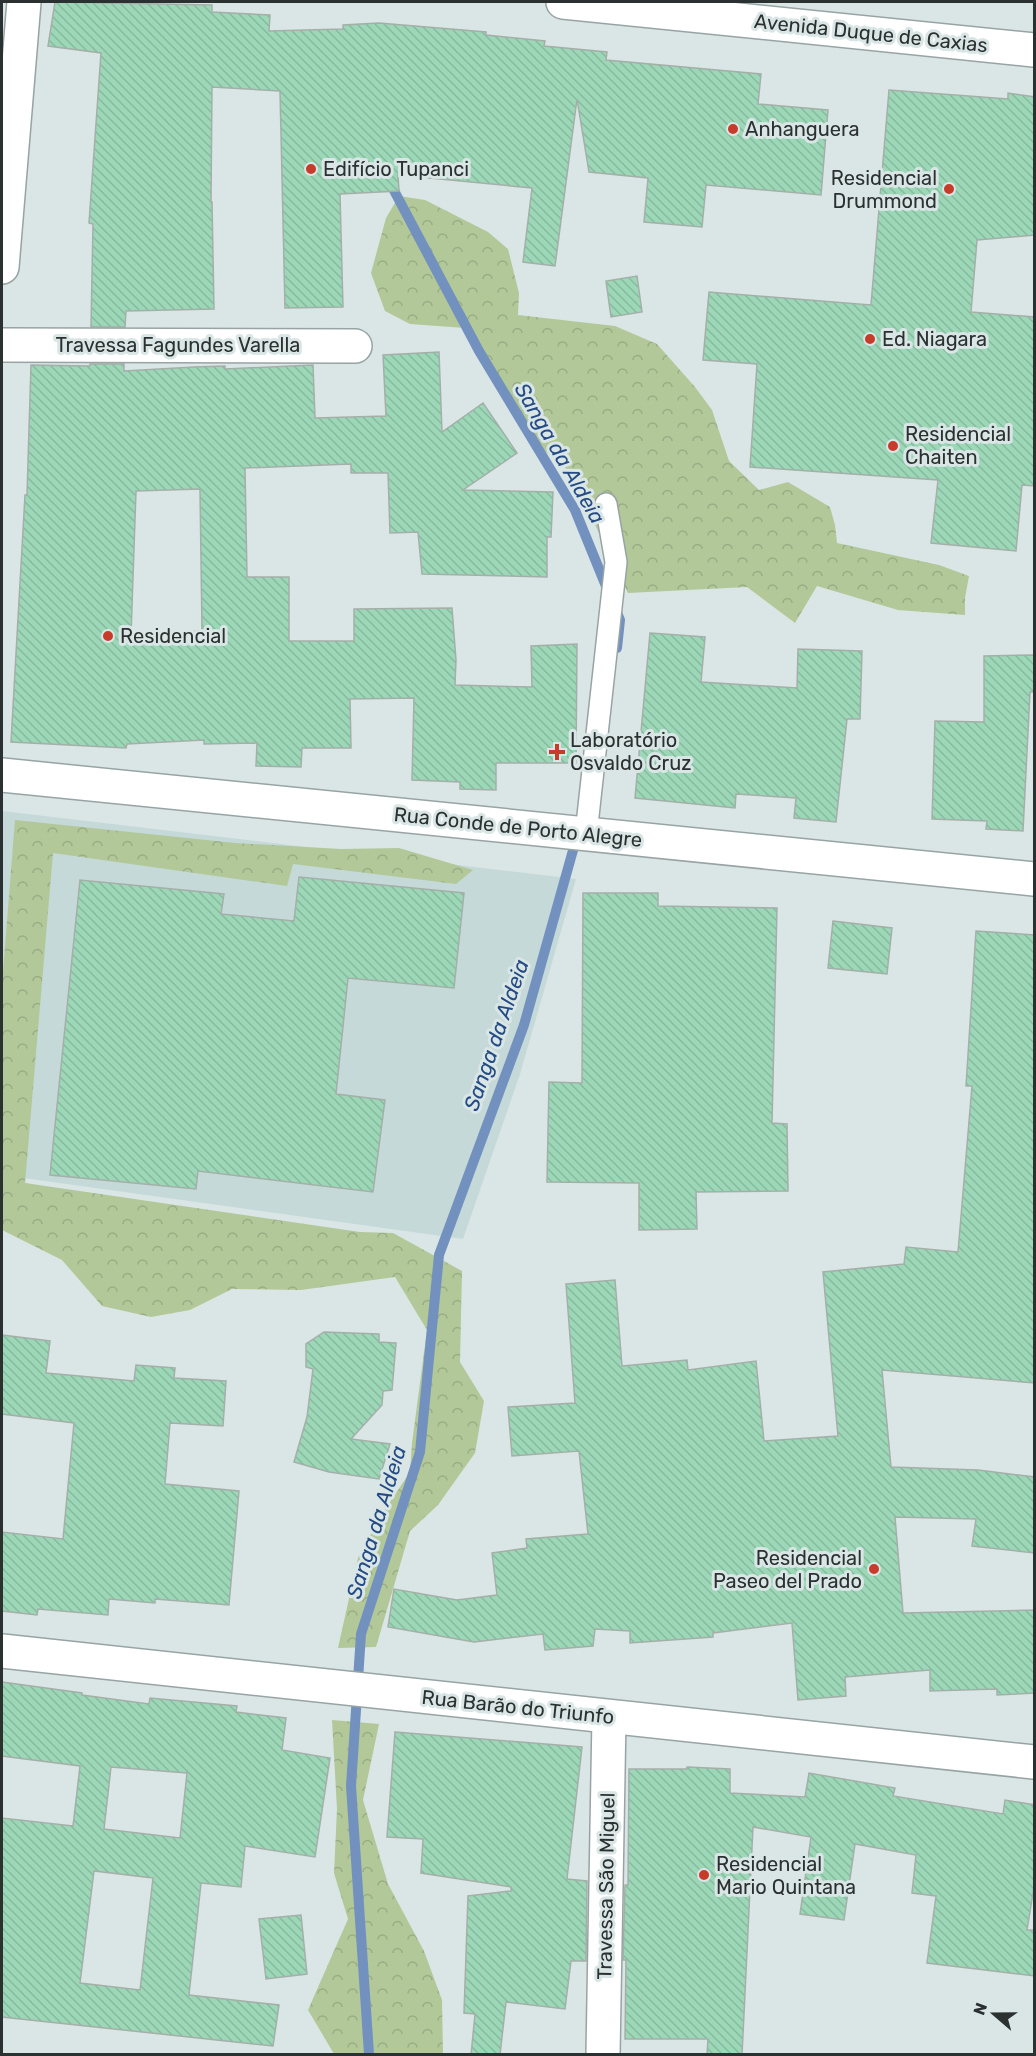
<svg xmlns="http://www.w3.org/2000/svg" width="1036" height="2056" font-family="Rubik,sans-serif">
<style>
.built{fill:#c4d9d8}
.forest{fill:url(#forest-crowns)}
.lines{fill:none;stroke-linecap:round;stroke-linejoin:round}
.stream{stroke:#7391bf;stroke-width:10}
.building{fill:url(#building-back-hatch);stroke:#a5afa9;stroke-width:1.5;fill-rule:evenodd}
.lane-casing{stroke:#98a4a3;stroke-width:24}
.street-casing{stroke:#98a4a3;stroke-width:36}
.secondary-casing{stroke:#98a4a3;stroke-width:36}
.lane{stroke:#fff;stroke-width:21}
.street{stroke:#fff;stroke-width:33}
.secondary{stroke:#fff;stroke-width:33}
.poi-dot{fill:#c73b2b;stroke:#d9e6e5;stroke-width:2}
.labels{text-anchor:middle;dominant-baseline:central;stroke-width:6;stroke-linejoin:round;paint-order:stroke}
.street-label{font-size:20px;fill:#2b3030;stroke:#d9e6e5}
.poi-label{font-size:20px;fill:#2b3030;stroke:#d9e6e5;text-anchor:start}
.water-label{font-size:21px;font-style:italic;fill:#254b85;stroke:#d9e6e5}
</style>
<defs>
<pattern id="forest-crowns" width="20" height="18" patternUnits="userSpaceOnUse" patternTransform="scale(1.5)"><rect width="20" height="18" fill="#b2c899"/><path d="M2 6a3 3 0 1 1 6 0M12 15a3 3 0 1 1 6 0" fill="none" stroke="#99ac84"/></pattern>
<pattern id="building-back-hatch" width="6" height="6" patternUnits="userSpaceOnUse" patternTransform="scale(1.5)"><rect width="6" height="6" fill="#9cd8b8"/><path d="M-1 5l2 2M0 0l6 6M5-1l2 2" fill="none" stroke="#87ba9e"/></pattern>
</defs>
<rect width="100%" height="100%" fill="#d9e6e5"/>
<path class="built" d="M 2,811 L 576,879 L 520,1074 L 463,1239 L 2,1175 Z"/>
<path class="forest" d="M 399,196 L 425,200 L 488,232 L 508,249 L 519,293 L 518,315 L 615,326 L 657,344 L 695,387 L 712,410 L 729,461 L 759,490 L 788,482 L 830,507 L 835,525 L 837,543 L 939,565 L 969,576 L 965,598 L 965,615 L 898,610 L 817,586 L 795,623 L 747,587 L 628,593 L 569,471 L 539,446 L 465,328 L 410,324 L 385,311 L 371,273 L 386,218 Z
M 15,820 L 235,843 L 341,849 L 399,848 L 473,870 L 456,884 L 293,864 L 287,886 L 53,853 L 25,1183 L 360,1232 L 393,1233 L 462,1271 L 460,1362 L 484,1401 L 475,1453 L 438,1505 L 410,1531 L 376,1647 L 338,1648 L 358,1558 L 380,1517 L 410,1472 L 412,1443 L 427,1330 L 395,1277 L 301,1290 L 232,1289 L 190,1310 L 151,1317 L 102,1306 L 62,1260 L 2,1230 L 2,984 Z
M 332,1720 L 379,1724 L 363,1800 L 388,1884 L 424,1951 L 442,2000 L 443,2054 L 334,2054 L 308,2010 L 348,1919 L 334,1873 L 337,1809 Z"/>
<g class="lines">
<path class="stream" d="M 390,179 L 389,181 L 479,351 L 575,510 L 608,591
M 615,608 L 620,620 L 617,648
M 369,2054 L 351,1786 L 361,1634 L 420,1452 L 439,1255 L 524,1025 L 577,836"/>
</g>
<path class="building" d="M 55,2 L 212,5 L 212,12 L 270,15 L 269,31 L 343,29 L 343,25 L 379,23 L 486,32 L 486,35 L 545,41 L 544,46 L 607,52 L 606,60 L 761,74 L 758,104 L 828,110 L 821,195 L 706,185 L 702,227 L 644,222 L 648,178 L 589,172 L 577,99 L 555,266 L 523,262 L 532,188 L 398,175 L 399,191 L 340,194 L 343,307 L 285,308 L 280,91 L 212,87 L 211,202 L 212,202 L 214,309 L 126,311 L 125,327 L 91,327 L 93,224 L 89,223 L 101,53 L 48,46 Z
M 889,90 L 1008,99 L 1008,93 L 1035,97 L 1035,235 L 977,240 L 971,312 L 1035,317 L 1035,486 L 1022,485 L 1016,551 L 931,543 L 938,480 L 750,467 L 757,364 L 703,360 L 709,292 L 871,305 Z
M 637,276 L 642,312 L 611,317 L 606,281 Z
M 439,352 L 442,432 L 483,403 L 517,453 L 463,490 L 553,492 L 551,537 L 547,537 L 547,577 L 422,574 L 418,532 L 390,533 L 388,473 L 351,473 L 351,464 L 245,468 L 247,577 L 289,577 L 289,641 L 354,641 L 354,609 L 452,608 L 456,660 L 455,685 L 532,687 L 531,646 L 577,644 L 576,763 L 496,763 L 496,790 L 460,789 L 460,782 L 412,780 L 414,698 L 350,699 L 351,748 L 302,748 L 301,767 L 256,766 L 257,743 L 204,744 L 204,740 L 127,744 L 126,748 L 11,742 L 25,495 L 27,495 L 31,365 L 90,366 L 90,364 L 124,364 L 124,371 L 194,367 L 225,366 L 225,369 L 313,365 L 315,418 L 386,416 L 383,355 ZM 200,489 L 202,631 L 131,635 L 136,491 Z
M 650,633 L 705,637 L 701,682 L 797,688 L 798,649 L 862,651 L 860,719 L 847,719 L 836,822 L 794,818 L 796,798 L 736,794 L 735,808 L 635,798 Z
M 1035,655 L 1035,692 L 1030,692 L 1023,831 L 986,829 L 987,821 L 932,819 L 935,721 L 984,722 L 984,656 Z
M 299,877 L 464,893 L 454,988 L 348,978 L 336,1094 L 385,1100 L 373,1192 L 198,1171 L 196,1189 L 50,1175 L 80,880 L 224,894 L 221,914 L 294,921 Z
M 583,893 L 658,893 L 658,906 L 777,908 L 772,1123 L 787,1124 L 788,1191 L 696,1192 L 697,1229 L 639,1230 L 639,1183 L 547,1182 L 549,1082 L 582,1083 Z
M 833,921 L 892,928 L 887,974 L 828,968 Z
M 976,931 L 1035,935 L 1035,1383 L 882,1370 L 891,1467 L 978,1470 L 1035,1477 L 1035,1553 L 972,1546 L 976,1519 L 895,1517 L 903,1613 L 1035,1610 L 1035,1693 L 997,1695 L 997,1689 L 930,1691 L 930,1670 L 845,1677 L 846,1696 L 798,1700 L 792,1623 L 713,1633 L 713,1637 L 630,1643 L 630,1631 L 595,1629 L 593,1646 L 545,1650 L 543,1634 L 474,1642 L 388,1627 L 394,1589 L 457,1600 L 497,1595 L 492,1553 L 527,1548 L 526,1539 L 588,1534 L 579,1451 L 512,1456 L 508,1407 L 575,1403 L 566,1284 L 615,1280 L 622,1366 L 687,1360 L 688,1370 L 756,1361 L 764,1441 L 838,1436 L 823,1272 L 904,1264 L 906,1247 L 958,1252 L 972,1086 L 966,1086 Z
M 324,1332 L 379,1334 L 379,1342 L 396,1343 L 392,1390 L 383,1391 L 382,1405 L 351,1439 L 390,1444 L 379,1479 L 329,1472 L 294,1462 L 307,1417 L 313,1369 L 306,1367 L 306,1344 Z
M 2,1335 L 50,1341 L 46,1373 L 134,1381 L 136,1365 L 175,1368 L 174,1378 L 226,1381 L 223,1426 L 170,1423 L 165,1484 L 239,1491 L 229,1605 L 155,1599 L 155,1603 L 109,1599 L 108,1615 L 38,1609 L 37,1615 L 2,1611 L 2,1532 L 63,1539 L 74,1423 L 2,1414 Z
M 2,1682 L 82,1693 L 82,1695 L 149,1704 L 150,1698 L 237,1706 L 236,1712 L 286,1718 L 282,1750 L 330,1758 L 315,1857 L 245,1846 L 241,1887 L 201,1883 L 189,1995 L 279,2005 L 273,2046 L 2,2017 L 2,1818 L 73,1826 L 80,1766 L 2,1756 ZM 111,1767 L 187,1773 L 180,1838 L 104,1829 ZM 94,1871 L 153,1878 L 140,1990 L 80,1983 Z
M 395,1732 L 582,1747 L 567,1879 L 587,1881 L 586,1961 L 571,1961 L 565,2009 L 506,2002 L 500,2055 L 471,2055 L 475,2014 L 464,2013 L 468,1896 L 511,1891 L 511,1887 L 421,1873 L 423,1839 L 387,1837 Z
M 687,1767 L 730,1769 L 730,1793 L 805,1797 L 809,1773 L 895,1788 L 893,1796 L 1003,1814 L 1005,1800 L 1035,1805 L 1035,1881 L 1027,1930 L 1035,1930 L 1035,1976 L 927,1963 L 936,1896 L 912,1893 L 916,1855 L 855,1844 L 844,1920 L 800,1914 L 811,1837 L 753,1827 L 742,2055 L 707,2055 L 708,2039 L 625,2039 L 626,1960 L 623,1960 L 625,1885 L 628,1885 L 629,1769 L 687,1769 Z
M 301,1915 L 307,1974 L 266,1979 L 259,1919 Z"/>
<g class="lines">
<defs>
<path id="lane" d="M 586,834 L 616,562 L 606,504"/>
<path id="street" d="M 2,267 L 24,2
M 2,345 L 355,346
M 2,775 L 1034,879
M 603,2054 L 609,1717"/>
<path id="secondary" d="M 563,2 L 1034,50
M 2,1651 L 1034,1762"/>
</defs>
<use href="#lane" class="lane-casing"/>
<use href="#street" class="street-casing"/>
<use href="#secondary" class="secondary-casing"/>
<use href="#lane" class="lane"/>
<use href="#street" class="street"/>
<use href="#secondary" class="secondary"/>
</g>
<g class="poi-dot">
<circle cx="733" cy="129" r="6"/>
<circle cx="311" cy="169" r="6"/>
<circle cx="949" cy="189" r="6"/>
<circle cx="870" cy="339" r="6"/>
<circle cx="893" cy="446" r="6"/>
<circle cx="108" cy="636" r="6"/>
<path d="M554 743h6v6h6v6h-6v6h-6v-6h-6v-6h6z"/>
<circle cx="874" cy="1569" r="6"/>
<circle cx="704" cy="1875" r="6"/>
</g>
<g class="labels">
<g class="street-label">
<text transform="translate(871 33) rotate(6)">Avenida Duque de Caxias</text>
<text x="178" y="345">Travessa Fagundes Varella</text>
<text transform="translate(518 827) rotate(6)">Rua Conde de Porto Alegre</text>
<text transform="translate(518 1707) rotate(6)">Rua Barão do Triunfo</text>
<text transform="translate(606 1886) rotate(-89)">Travessa São Miguel</text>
</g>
<g class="poi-label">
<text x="745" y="129">Anhanguera</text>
<text x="323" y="169">Edifício Tupanci</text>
<text x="937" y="178" text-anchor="end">Residencial<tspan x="937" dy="23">Drummond</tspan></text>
<text x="882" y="339">Ed. Niagara</text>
<text x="905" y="434">Residencial<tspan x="905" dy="23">Chaiten</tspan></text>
<text x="120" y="636">Residencial</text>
<text x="570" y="740">Laboratório<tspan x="570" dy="23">Osvaldo Cruz</tspan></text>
<text x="862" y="1558" text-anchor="end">Residencial<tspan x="862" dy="23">Paseo del Prado</tspan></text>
<text x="716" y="1864">Residencial<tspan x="716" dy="23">Mario Quintana</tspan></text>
</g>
<g class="water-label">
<text transform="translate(560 453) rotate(60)">Sanga da Aldeia</text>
<text transform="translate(496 1035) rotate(-71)">Sanga da Aldeia</text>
<text transform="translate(376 1522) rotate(-73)">Sanga da Aldeia</text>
</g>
</g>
<rect width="1036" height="2056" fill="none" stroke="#2b3030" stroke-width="6"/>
<g transform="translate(994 2014) rotate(290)" stroke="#d9e6e5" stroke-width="4.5" paint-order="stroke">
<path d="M0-4.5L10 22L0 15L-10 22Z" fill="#2b3030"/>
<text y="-9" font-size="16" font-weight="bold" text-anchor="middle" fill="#2b3030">N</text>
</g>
</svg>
